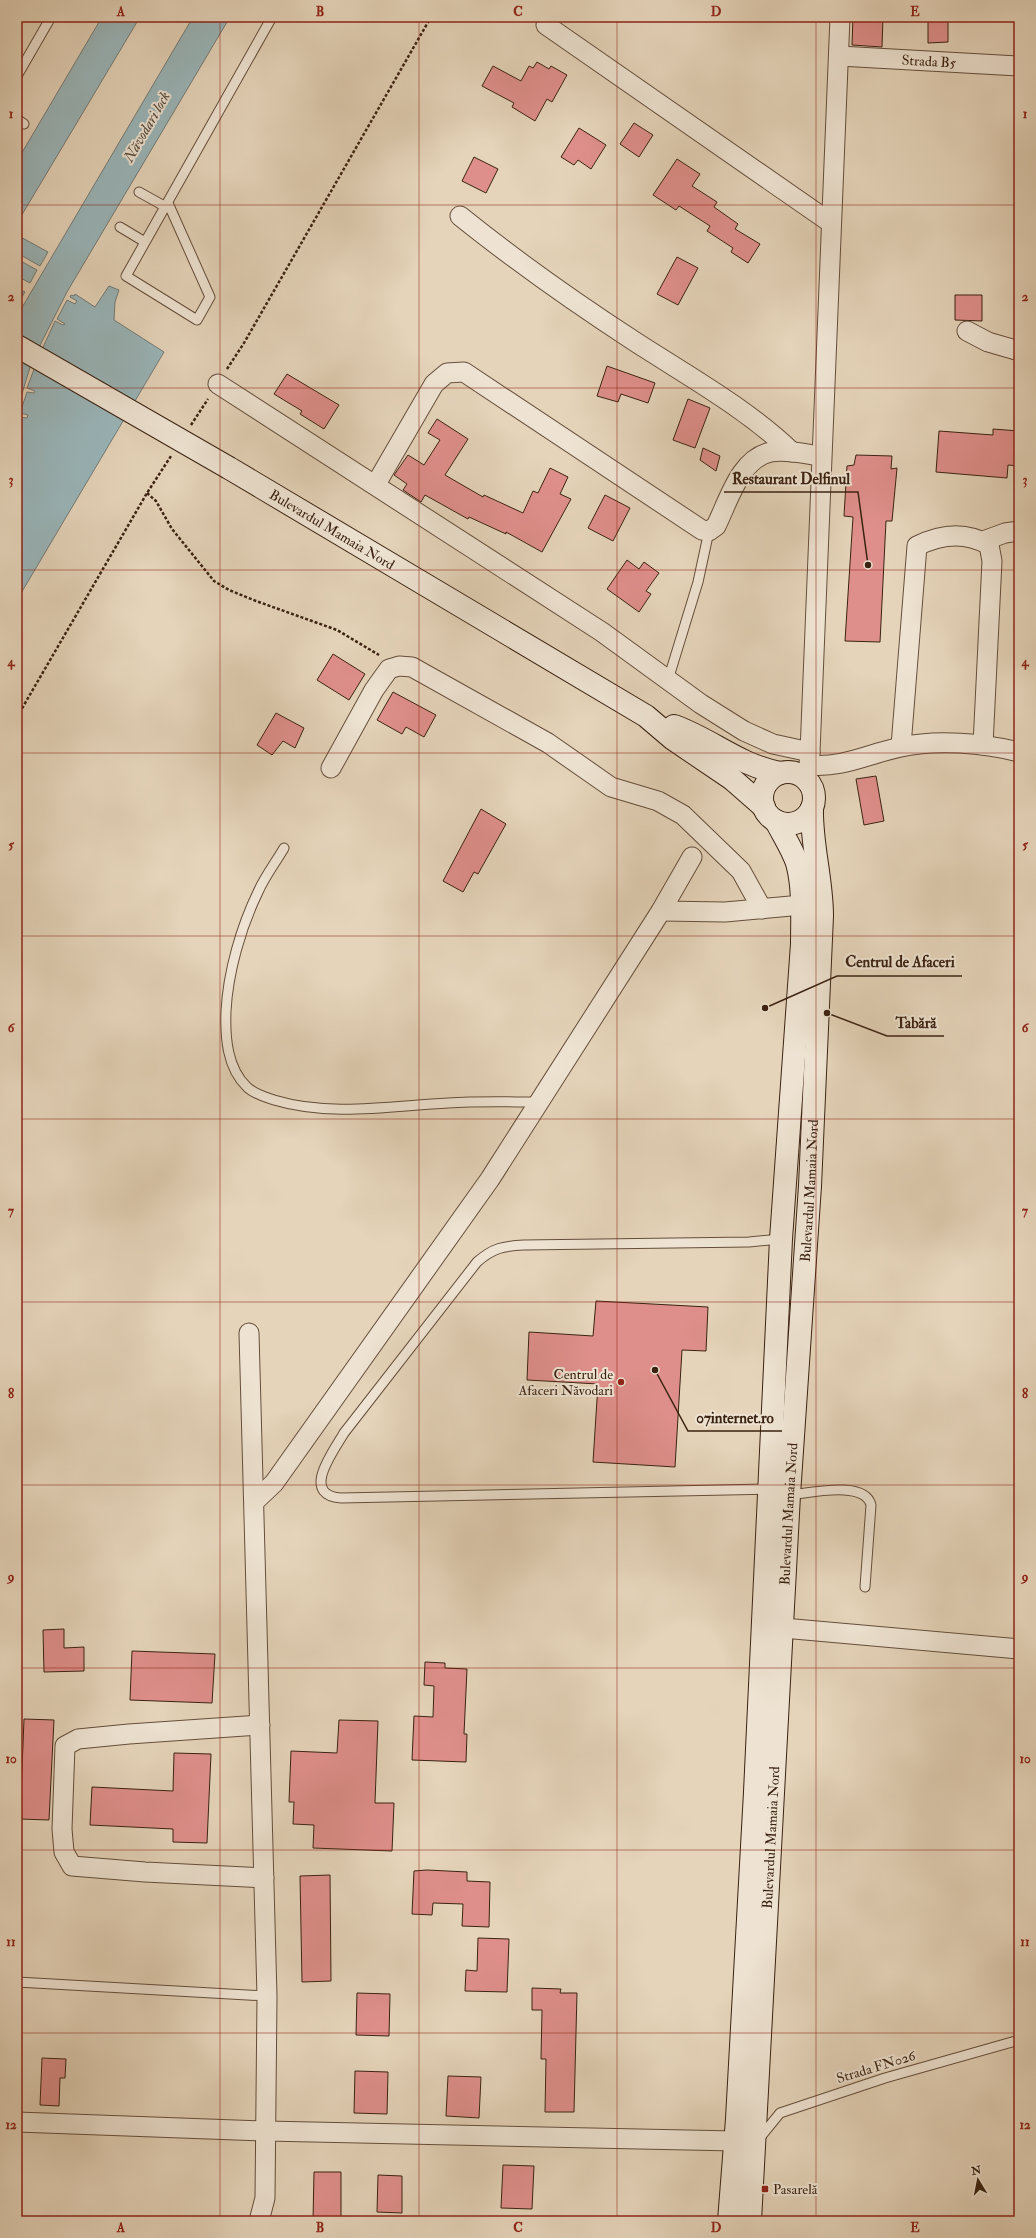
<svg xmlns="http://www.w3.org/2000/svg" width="1036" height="2238" font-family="'IM FELL Double Pica',serif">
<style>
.water{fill:#9ab6ba;stroke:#747b76}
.building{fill:#df8f8b;stroke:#3a2211}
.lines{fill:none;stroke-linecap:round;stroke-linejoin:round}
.lane-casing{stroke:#654e3b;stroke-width:11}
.street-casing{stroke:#654e3b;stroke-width:21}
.secondary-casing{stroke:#3a2211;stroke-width:24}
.path{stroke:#3a2211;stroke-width:2.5;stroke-dasharray:3 2;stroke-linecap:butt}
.lane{stroke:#eee3d2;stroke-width:9}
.street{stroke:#eee3d2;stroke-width:19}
.secondary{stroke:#eee3d2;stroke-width:22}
.secondary-bridge-casing{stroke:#3a2211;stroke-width:24;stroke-linecap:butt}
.secondary-bridge{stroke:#eee3d2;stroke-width:22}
.grid{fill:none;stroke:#8f2418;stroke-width:1;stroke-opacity:0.55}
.poi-dot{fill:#8f2418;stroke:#eee3d2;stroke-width:1.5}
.labels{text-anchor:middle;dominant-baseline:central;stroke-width:4;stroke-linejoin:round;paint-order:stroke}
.street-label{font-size:14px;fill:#3a2211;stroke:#eee3d2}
.poi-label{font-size:14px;fill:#3a2211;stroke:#eee3d2;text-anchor:end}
.water-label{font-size:15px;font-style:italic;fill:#52473b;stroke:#eee3d2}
.leader{fill:none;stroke:#3a2211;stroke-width:1.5}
.callout-dot{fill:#3a2211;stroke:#eee3d2;stroke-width:1.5}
.callout-label{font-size:15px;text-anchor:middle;font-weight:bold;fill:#3a2211;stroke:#eee3d2;stroke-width:4;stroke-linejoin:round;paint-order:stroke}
.neatline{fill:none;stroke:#8f2418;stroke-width:1.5}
.grid-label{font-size:13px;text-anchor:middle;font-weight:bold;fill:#8f2418}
</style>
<rect width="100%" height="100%" fill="#e5d4ba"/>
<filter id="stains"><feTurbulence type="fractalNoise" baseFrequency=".005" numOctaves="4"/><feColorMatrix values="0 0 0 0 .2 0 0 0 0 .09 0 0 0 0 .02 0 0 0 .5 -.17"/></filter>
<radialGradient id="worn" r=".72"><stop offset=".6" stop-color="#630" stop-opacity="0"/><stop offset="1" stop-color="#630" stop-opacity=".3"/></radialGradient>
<path class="water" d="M 102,17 L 140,17 L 17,223 L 17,161 Z
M 193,17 L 230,17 L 67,292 L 32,361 L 17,410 L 17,316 Z
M 17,235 L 48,252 L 40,266 L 17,253 Z
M 17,259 L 37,270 L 30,283 L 17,276 Z
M 109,286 L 119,290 L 115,302 L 114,320 L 164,352 L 17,600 L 17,442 L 22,442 L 22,439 L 17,438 L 20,417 L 27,418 L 28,415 L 20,413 L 27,392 L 34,393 L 35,391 L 27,388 L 39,356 L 55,321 L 63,325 L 65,324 L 57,319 L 67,300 L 75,304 L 77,301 L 70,297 L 71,295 L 74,296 L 75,294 L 95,307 Z
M 17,288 L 25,292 L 17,305 Z"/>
<path class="building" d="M 853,17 L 883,17 L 882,47 L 852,45 Z
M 928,17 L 948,17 L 948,42 L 928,43 Z
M 537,62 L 549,69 L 551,66 L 567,75 L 552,102 L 547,99 L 535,121 L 512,107 L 514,103 L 482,86 L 493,66 L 521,81 L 529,66 L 533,68 Z
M 634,123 L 653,135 L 639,157 L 620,144 Z
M 579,128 L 606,145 L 591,169 L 578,160 L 574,165 L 561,157 Z
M 474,157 L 498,169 L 486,193 L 462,181 Z
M 677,159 L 700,174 L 692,186 L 717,202 L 714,207 L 738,224 L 735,229 L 760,244 L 748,263 L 731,252 L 733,248 L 707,231 L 710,226 L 679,206 L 676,210 L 653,195 Z
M 677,257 L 698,268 L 678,305 L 657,294 Z
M 955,295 L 982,295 L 982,321 L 955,320 Z
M 607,366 L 655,383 L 648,403 L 621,394 L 618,402 L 597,396 Z
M 287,374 L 339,405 L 324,429 L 300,414 L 302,411 L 274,394 Z
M 688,399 L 710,408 L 695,448 L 673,440 Z
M 437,419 L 468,439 L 445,475 L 483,497 L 484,495 L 523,513 L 533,491 L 538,493 L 550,468 L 568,477 L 560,494 L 571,499 L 542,552 L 506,532 L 506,534 L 469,517 L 468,519 L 425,495 L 421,502 L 403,490 L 407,484 L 394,475 L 408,455 L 424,465 L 440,440 L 428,433 Z
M 993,429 L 1019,431 L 1019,466 L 1008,465 L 1007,478 L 936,472 L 939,431 L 993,435 Z
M 703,448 L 720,456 L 716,471 L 700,460 Z
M 856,455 L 892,456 L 891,469 L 897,468 L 892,521 L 886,521 L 880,642 L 845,641 L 853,517 L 844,516 L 847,466 L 854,465 Z
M 605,495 L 630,508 L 613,541 L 588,528 Z
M 627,560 L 639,569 L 644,562 L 659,573 L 646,591 L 651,594 L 639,612 L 607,589 Z
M 333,654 L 365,674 L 349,700 L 317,680 Z
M 393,692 L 436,715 L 424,737 L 406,727 L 402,734 L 377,720 Z
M 276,713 L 304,728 L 295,748 L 283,741 L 272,755 L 257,745 Z
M 876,776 L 884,821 L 864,825 L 856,779 Z
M 481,809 L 506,824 L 478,874 L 474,872 L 463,892 L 443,881 Z
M 596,1301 L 708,1307 L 706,1351 L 682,1350 L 675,1467 L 593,1462 L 598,1384 L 527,1380 L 529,1332 L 593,1336 Z
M 64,1629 L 64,1648 L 84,1647 L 84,1671 L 44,1672 L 43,1630 Z
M 132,1651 L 215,1654 L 212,1703 L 130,1700 Z
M 425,1662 L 445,1663 L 445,1668 L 467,1669 L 464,1734 L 467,1734 L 466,1762 L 412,1760 L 414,1716 L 433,1717 L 434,1686 L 424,1685 Z
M 24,1719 L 54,1720 L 49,1820 L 20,1819 Z
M 339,1720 L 378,1721 L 375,1803 L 394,1803 L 392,1851 L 313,1848 L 314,1825 L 293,1824 L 294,1802 L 289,1802 L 291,1751 L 337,1753 Z
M 174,1753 L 211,1754 L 207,1843 L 173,1842 L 173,1829 L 90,1825 L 92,1787 L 173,1791 Z
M 427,1870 L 467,1872 L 467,1881 L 490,1882 L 489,1927 L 462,1926 L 463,1904 L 433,1903 L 432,1915 L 412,1914 L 414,1871 Z
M 330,1875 L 331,1981 L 302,1982 L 300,1876 Z
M 478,1938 L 509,1939 L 507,1992 L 465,1991 L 466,1970 L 477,1971 Z
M 532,1988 L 561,1989 L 560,1993 L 577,1993 L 574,2112 L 545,2112 L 546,2059 L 541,2059 L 542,2010 L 532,2010 Z
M 357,1993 L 390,1994 L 389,2036 L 356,2035 Z
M 42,2058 L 66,2059 L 65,2078 L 60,2078 L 59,2106 L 40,2105 Z
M 355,2071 L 388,2072 L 387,2114 L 354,2113 Z
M 448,2076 L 481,2077 L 479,2118 L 446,2116 Z
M 503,2165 L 534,2166 L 532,2209 L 501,2208 Z
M 314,2172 L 341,2172 L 341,2221 L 313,2221 Z
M 378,2175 L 402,2176 L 402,2213 L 377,2212 Z"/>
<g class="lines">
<defs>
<path id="lane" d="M 17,76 L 51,17
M 17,119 L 24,124
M 139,192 L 166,207
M 168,203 L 210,297 L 197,320 L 126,276 L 272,17
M 120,227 L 145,242
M 668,680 L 698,582 L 709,531
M 284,848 C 276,862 265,876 258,892 C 241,927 228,972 226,1011 C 225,1037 227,1068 247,1087 C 254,1094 265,1097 274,1100 C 331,1117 390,1106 448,1103 C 478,1101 509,1102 539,1102
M 770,1489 L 341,1498 C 300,1495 333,1452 344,1433 L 477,1262 C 493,1248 503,1246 524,1245 L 749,1242 L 781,1239
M 789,1495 C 810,1493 865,1480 871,1505 L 865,1587
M 17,1982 L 267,1996
M 758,2140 L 780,2113 L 885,2078 L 1019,2040"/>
<g id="street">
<path d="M 546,25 L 831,223"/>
<path id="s1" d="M 839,56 L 1019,66"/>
<path d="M 460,216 C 516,261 574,302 634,341 C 688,376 746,408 792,452"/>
<path d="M 967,331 L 988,342 L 1019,351"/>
<path d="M 218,384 L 602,632 L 701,704 L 744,731 L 773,744 L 810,752"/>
<path d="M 376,484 L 434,384 L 447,373 L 464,372 L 702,530 L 709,531 L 716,526 C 729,500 740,458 771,452 C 787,449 805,454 821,456"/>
<path d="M 983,541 L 1005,533 L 1019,531"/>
<path d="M 901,746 L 917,546 C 941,534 965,531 989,545 L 992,561 L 983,745"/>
<path d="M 809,765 C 844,768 867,754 901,747 C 937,739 983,743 1019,752"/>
<path d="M 331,768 L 374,690 L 389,669 L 399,666 L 412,667 L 548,743 L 611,787 L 658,801 L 683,815 L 741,871 L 762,909"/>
<path d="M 804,777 L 809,765 L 810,752 L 840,17"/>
<path d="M 661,911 L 725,912 L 802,905"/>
<path d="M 249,1333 L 267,1996 L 265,2198 L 259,2221"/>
<path d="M 255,1501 L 274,1483 L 490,1179 L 661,911 L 692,857"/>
<path d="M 783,1628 L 1019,1649"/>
<path d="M 260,1725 L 129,1734 L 78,1739 L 65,1746 L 62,1829 L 64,1852 L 72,1866 L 145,1872 L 264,1878"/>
<path d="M 17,2122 L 266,2131 L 735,2141"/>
</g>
<g id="secondary">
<path id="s2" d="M 229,468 L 646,716 L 673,739 L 732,779 L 764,807"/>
<path d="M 674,726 C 711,739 738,765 780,773"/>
<circle cx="788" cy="798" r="26"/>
<path d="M 729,2221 L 737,2119 L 755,1792 L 781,1239 L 802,944 C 802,918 804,889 797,863 C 792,848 783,835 776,821"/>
<path id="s3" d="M 750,2221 L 789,1495 L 810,1186 L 822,916 C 822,879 811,844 812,808"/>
</g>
</defs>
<use href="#lane" class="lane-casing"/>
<use href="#street" class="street-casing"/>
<use href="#secondary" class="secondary-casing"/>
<path class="path" d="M 227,369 L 244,343 L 431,17
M 191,425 L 208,399
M 147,493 L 156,501 L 172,529 L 214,581 L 229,590 L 256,601 L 337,630 L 379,655
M 17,717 L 147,493 L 171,456"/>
<use href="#lane" class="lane"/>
<use href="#street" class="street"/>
<use href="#secondary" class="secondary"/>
<defs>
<path id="secondary-bridge" d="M 17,346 L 229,468"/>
</defs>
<use href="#secondary-bridge" class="secondary-bridge-casing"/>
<use href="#secondary-bridge" class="secondary-bridge"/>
</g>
<path class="grid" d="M 220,17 L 220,2221M 419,17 L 419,2221M 617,17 L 617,2221M 816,17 L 816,2221M 17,205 L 1019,205M 17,388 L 1019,388M 17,570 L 1019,570M 17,753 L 1019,753M 17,936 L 1019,936M 17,1119 L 1019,1119M 17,1302 L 1019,1302M 17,1485 L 1019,1485M 17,1668 L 1019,1668M 17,1850 L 1019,1850M 17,2033 L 1019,2033"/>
<g class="poi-dot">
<circle cx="621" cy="1382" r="4"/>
<rect x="761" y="2185" width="8" height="8" rx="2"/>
</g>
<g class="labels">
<g class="street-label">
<text stroke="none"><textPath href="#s1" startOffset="90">Strada B5</textPath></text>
<text stroke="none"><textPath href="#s2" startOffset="120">Bulevardul Mamaia Nord</textPath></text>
<text stroke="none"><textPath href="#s3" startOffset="1032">Bulevardul Mamaia Nord</textPath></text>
<text stroke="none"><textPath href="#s3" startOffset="708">Bulevardul Mamaia Nord</textPath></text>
<text stroke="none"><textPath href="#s3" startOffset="384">Bulevardul Mamaia Nord</textPath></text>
<text transform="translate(876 2067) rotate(-17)">Strada FN026</text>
</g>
<g class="poi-label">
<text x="613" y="1374">Centrul de<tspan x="613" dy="16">Afaceri Năvodari</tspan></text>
<text x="773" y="2189" text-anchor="start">Pasarelă</text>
</g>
<g class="water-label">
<text transform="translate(147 127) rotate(-60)">Năvodari lock</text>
</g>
</g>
<path class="leader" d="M868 565L858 492H724M765 1008L837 976H962M827 1013L887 1036H944M655 1370L688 1431H782"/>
<g class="callout-dot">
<circle cx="868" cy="565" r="4"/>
<circle cx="765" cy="1008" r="4"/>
<circle cx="827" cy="1013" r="4"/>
<circle cx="655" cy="1370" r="4"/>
</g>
<g class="callout-label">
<text x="791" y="484">Restaurant Delfinul</text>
<text x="900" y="967">Centrul de Afaceri</text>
<text x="916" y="1028">Tabără</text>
<text x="735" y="1423">07internet.ro</text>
</g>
<rect width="1036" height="2238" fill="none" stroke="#e5d4ba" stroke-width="44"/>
<g transform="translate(978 2180) rotate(350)" stroke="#eee3d2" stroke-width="3" paint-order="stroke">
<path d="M0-3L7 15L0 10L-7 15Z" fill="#3a2211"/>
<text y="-6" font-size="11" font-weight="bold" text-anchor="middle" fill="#3a2211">N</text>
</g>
<rect x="22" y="22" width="992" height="2194" class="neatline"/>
<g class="grid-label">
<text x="121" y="16">A</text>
<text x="320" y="16">B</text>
<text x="518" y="16">C</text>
<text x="716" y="16">D</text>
<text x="915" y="16">E</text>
<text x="11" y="118">1</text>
<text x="1025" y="118">1</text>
<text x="11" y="301">2</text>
<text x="1025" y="301">2</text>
<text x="11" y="484">3</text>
<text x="1025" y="484">3</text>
<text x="11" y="666">4</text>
<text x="1025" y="666">4</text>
<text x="11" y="849">5</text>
<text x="1025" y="849">5</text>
<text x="11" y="1032">6</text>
<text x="1025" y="1032">6</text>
<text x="11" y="1215">7</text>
<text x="1025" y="1215">7</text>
<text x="11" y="1398">8</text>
<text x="1025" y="1398">8</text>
<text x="11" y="1581">9</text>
<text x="1025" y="1581">9</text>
<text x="11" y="1763">10</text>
<text x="1025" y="1763">10</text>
<text x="11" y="1946">11</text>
<text x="1025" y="1946">11</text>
<text x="11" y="2129">12</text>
<text x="1025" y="2129">12</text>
<text x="121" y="2232">A</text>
<text x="320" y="2232">B</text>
<text x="518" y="2232">C</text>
<text x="716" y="2232">D</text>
<text x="915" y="2232">E</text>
</g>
<rect width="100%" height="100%" filter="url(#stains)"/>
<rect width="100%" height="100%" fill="url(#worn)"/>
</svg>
